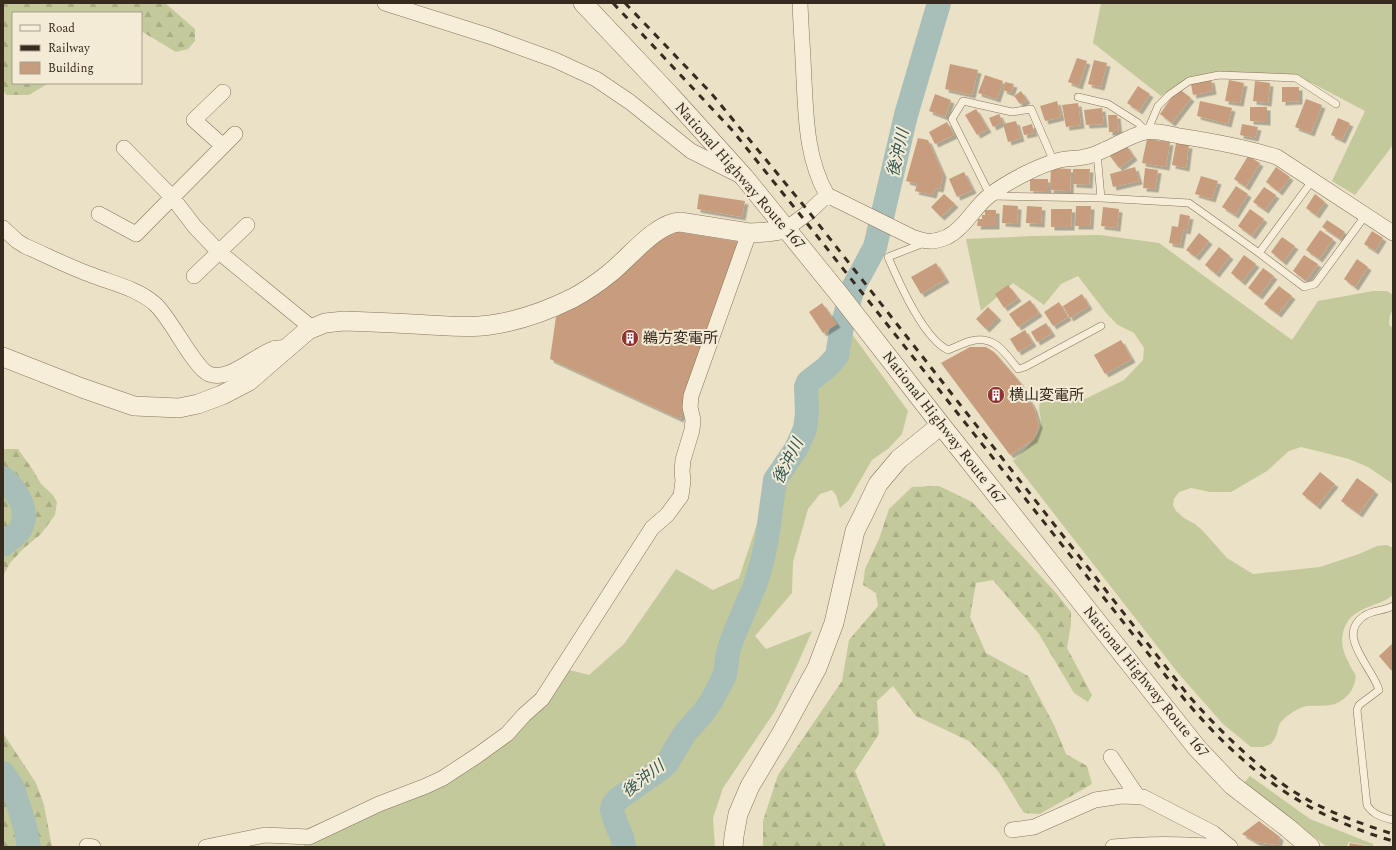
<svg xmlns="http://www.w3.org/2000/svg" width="1396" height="850" font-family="Spectral,'Noto Sans JP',serif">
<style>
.grass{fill:#c3c99a}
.forest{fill:url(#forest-firs)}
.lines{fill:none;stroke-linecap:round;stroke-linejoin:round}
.river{stroke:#a7bfb8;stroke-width:24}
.building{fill:#c79d7e;filter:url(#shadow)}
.service-casing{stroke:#86735d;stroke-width:8}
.minor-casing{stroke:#86735d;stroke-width:16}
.tertiary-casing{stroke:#86735d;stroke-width:20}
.service{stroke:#f7eed9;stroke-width:7}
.minor{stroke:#f7eed9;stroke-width:15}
.tertiary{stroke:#f7eed9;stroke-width:19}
.rail{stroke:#372b20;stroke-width:3;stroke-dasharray:7 7;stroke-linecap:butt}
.labels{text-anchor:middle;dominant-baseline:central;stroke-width:4;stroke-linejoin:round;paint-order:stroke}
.street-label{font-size:15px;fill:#372b20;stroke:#f3ebd5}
.poi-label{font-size:15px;fill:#372b20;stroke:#f3ebd5;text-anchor:start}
.water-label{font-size:16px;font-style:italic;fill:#305553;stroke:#f3ebd5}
</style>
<defs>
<pattern id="forest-firs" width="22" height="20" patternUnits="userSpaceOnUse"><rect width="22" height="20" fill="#c3c99a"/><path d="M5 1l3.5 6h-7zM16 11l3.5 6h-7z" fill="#a8ad84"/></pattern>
<filter id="shadow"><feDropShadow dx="3.5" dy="3.5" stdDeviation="0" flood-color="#0004"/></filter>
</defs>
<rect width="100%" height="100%" fill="#ebe1c6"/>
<path class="grass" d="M 1101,3 L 1393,3 L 1393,145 L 1355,195 L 1332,181 L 1365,111 L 1312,83 L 1251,73 L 1218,72 L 1188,78 L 1161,96 L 1093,43 Z
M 1100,235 L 1159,243 L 1292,340 L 1318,301 L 1373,291 L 1387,291 L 1393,295 L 1393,309 L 1390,315 L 1389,325 L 1393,328 L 1393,484 L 1368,467 L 1349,459 L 1301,447 L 1289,451 L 1267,471 L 1231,492 L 1210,492 L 1191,488 L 1179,492 L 1174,499 L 1173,505 L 1176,511 L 1184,518 L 1195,524 L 1203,531 L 1227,558 L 1253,574 L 1320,567 L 1359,554 L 1377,546 L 1387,545 L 1393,548 L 1393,595 C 1380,606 1359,606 1348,621 C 1339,635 1341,649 1349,663 C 1350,667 1353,670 1355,674 C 1357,680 1353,689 1349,694 C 1335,709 1325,705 1307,706 C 1299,707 1287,715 1281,722 C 1278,725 1278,731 1276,736 C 1275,738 1273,741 1271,744 L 1263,747 L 1251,747 L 1223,724 L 1178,673 L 1013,461 C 1022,452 1041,436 1041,422 C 1041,413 1037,410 1041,400 L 1085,399 L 1124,380 L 1143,360 L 1144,348 L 1134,333 L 1118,325 L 1107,314 L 1078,276 L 1061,284 L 1044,305 L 1013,283 L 981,311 L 966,239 L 1032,236 Z
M 849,330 L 908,411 L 902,434 L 889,448 L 872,460 L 849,500 L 840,508 L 836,495 L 832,490 L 820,494 L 808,509 L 793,562 L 792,593 L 755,636 L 766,649 L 812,631 L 798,663 L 775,711 L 723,788 L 713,818 L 715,847 L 304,847 L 306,829 L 370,801 L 436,776 L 519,718 L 562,668 L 589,675 L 624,644 L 676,569 L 713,590 L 739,578 L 758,521 L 762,493 L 775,469 L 799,430 L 803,410 L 814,388 L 845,361 L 844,336 Z
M 1250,776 L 1310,819 L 1373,844 L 1373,847 L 1349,842 L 1346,847 L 1327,847 L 1244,783 Z"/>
<path class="forest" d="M 3,3 L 165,3 L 195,29 L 195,41 L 188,49 L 176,52 L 141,31 L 141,13 L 13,13 L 13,83 L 49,83 L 29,95 L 6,95 L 3,90 Z
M 3,449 L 18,449 L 33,470 L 41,484 L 53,495 L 57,502 L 55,515 L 41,534 L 23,549 L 10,563 L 3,576 Z
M 939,486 L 972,502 L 1057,594 L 1071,612 L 1071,624 L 1067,648 L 1092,695 L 1088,702 L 1074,693 L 1039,634 L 993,580 L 976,583 L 970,617 L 986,653 L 1028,676 L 1054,725 L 1066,754 L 1087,766 L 1092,784 L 1040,814 L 1024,813 L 998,771 L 969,741 L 916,716 L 893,686 L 877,701 L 879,734 L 855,771 L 886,847 L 763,847 L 763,821 L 778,775 L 842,681 L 849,640 L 878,606 L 876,593 L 863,585 L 865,569 L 879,539 L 889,509 L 912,487 Z
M 3,733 L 36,783 L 44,805 L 52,847 L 3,847 Z"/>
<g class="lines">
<path class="river" d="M 3,478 C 16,489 30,510 21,528 C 17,535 9,540 3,545
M 3,773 L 13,788 L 25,826 L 29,847
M 624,847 L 622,837 L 615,821 L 612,810 L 613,805 L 618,799 L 662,768 L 667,763 L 685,733 L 703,713 L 712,700 L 725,675 L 728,652 L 733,637 L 755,585 L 762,562 L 767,539 L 775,480 L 796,449 L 805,429 L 807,413 L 806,387 L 808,382 L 826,368 L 837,356 L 842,326 L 853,288 L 875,247 L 906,115 L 939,3"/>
</g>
<path class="building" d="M 1077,58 L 1087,61 L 1079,86 L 1068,82 Z
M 1094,60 L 1107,63 L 1101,87 L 1088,84 Z
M 950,64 L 978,70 L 972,95 L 945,89 Z
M 985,75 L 1003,81 L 997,99 L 978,93 Z
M 1211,79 L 1213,91 L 1193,95 L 1191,84 Z
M 1229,80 L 1244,83 L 1240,103 L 1225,101 Z
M 1255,81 L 1270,83 L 1268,103 L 1253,101 Z
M 1005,82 L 1014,84 L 1011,93 L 1003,90 Z
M 1138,86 L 1150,94 L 1139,111 L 1127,103 Z
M 1282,87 L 1299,87 L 1299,101 L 1282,102 Z
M 1178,88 L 1191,98 L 1172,123 L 1160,114 Z
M 1021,91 L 1027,100 L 1020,104 L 1014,96 Z
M 935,94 L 951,100 L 945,117 L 929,111 Z
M 1306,99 L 1322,105 L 1311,133 L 1295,127 Z
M 1057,101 L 1061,117 L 1045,121 L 1040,106 Z
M 1200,101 L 1232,108 L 1228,124 L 1197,116 Z
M 1078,103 L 1081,125 L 1066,127 L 1062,105 Z
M 1250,107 L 1267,107 L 1267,122 L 1250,121 Z
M 1102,108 L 1104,124 L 1086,125 L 1084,110 Z
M 976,109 L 988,129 L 977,135 L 965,115 Z
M 999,114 L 1003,122 L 993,127 L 989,118 Z
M 1108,115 L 1117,115 L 1119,132 L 1109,132 Z
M 1338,118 L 1350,123 L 1342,140 L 1331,135 Z
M 1016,121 L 1021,138 L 1008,142 L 1003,124 Z
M 947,122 L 954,135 L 935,144 L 929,132 Z
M 1032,124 L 1034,133 L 1024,135 L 1022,127 Z
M 1242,124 L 1258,127 L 1255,138 L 1240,135 Z
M 918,138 L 928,140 L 943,174 L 940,189 L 935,188 L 933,195 L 915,191 L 917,184 L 906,181 Z
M 1147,139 L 1170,142 L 1166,167 L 1142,163 Z
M 1176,143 L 1189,145 L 1186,168 L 1172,165 Z
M 1126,145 L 1134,157 L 1119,168 L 1110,156 Z
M 1248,156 L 1260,163 L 1246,187 L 1234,179 Z
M 1135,167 L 1139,181 L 1113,187 L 1110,174 Z
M 1276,167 L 1290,177 L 1279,192 L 1266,182 Z
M 1051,168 L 1071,169 L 1070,191 L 1050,190 Z
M 1145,168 L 1158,170 L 1155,189 L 1143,188 Z
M 1073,169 L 1090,169 L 1089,185 L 1073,184 Z
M 964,172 L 973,190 L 957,197 L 949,179 Z
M 1201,176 L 1218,181 L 1212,199 L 1195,194 Z
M 1030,179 L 1048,179 L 1048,192 L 1030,191 Z
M 1236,186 L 1248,194 L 1235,215 L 1222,207 Z
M 1264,187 L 1276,195 L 1265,210 L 1253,202 Z
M 699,194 L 745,201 L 742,217 L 697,209 Z
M 944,194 L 955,204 L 941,217 L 931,207 Z
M 1315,194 L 1325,202 L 1316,215 L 1306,208 Z
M 1003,205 L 1018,206 L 1017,224 L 1002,223 Z
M 1027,206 L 1042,207 L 1041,224 L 1026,223 Z
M 1076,206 L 1091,206 L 1090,226 L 1075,226 Z
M 1103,207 L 1119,209 L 1117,228 L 1101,226 Z
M 1051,209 L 1072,209 L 1071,227 L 1051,227 Z
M 1250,209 L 1264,219 L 1252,236 L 1238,226 Z
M 985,210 L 996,210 L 996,226 L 977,226 L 978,219 L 982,219 L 982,215 L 985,215 Z
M 1180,214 L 1190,216 L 1187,231 L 1183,230 L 1180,245 L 1169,243 L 1172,226 L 1178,227 Z
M 1327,220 L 1345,232 L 1340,239 L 1322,227 Z
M 666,230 L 740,242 L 680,419 L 550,359 L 556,317 L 589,296 Z
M 1320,230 L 1333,239 L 1319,259 L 1306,250 Z
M 1372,231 L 1383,238 L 1375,251 L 1364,244 Z
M 1199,233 L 1209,241 L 1196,257 L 1186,250 Z
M 1282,237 L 1295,246 L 1283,262 L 1271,252 Z
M 1219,247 L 1230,256 L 1216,274 L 1205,265 Z
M 1244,255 L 1256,264 L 1242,282 L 1231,273 Z
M 1304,255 L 1318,264 L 1306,281 L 1293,271 Z
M 1357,259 L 1368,267 L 1355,287 L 1344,279 Z
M 936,263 L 946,279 L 921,294 L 911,277 Z
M 1263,268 L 1274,276 L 1259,296 L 1248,288 Z
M 1008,285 L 1018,298 L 1004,308 L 995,294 Z
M 1279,286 L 1292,296 L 1278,314 L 1264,304 Z
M 1082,294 L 1089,306 L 1070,318 L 1063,306 Z
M 1030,300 L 1039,313 L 1018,327 L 1009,314 Z
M 1059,302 L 1068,317 L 1053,326 L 1044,312 Z
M 822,303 L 837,324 L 823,333 L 809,312 Z
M 988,307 L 998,317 L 986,329 L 976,319 Z
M 1046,323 L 1052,333 L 1037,342 L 1031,332 Z
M 1025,330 L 1033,343 L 1018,352 L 1010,339 Z
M 1121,340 L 1132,359 L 1105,374 L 1094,355 Z
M 970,347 L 986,347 L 994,352 L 1019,381 L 1034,408 L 1039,425 L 1034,439 L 1010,455 L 941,363 Z
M 1320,472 L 1335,484 L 1317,506 L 1302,494 Z
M 1357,478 L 1375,491 L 1359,514 L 1341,501 Z
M 1393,643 L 1393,669 L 1391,670 L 1379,656 Z
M 1259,821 L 1280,837 L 1278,845 L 1256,842 L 1242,834 Z
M 1350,843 L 1366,846 L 1366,847 L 1349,847 Z"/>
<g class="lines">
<defs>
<path id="service" d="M 1078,97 L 1108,104 L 1138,123 L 1147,132 L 1158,106 L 1169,95 L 1189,81 L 1219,75 L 1296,78 L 1336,104
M 1097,153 L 1101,198
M 990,195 L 952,119 L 963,101 L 1012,112 L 1031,109 L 1054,162
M 992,196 L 1101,198 L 1189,203 L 1259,253 L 1304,287 L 1315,284 L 1365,216
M 924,243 L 888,257 C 899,282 923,338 948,350 C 956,347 963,343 971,341 C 995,335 1005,353 1018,369 L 1025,367 L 1101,326
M 1259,253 L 1312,181
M 1393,606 C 1384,611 1372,610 1364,616 C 1335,635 1373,668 1379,690 L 1359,705 L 1357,710 L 1367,805 C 1373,815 1382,817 1393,820"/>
<path id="minor" d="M 385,3 L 489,36 L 555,60 L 596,79 L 630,102 L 691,151 L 739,175
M 800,3 C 801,29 803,54 804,80 C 806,120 807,160 827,195 L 912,237 C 926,242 933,243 947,237 C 965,228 974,207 990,195 C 1007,182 1039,165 1060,160 C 1068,158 1076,159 1084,157 C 1091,156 1098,153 1104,150 C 1118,144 1131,135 1146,132 C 1156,130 1169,134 1179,136 C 1212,141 1245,147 1277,157 L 1393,233
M 223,146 L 194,120 L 223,92
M 124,148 L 172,197 L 195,227 L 219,252 L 312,328
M 99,214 L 136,234 L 235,134
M 3,228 L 17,241 L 25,246 C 46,255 67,266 89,274 C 111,283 137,288 155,304 C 171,318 194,368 209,374 C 229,382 255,355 273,349 C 277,347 283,348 288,348
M 786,229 L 809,212 L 827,195
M 194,276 L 247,225
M 1111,757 L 1138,797
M 1012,830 L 1034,827 L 1095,800 L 1122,796 L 1143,797 L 1213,833 L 1230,847
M 87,846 L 93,847
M 206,847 L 265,835 L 309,837 L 379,804 L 426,786 L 443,778 L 478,755 L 507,734 L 524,715 L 542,699 L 652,528 L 667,515 L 681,496 L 683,481 L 682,471 L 683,460 L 692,430 L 693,420 L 690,407 L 691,396 L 749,233
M 1113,847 C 1150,843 1187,844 1224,847"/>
<path id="tertiary" d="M 583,3 L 670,95 L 744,177 L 839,294 L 941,425 L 1197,748 L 1232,785 L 1288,828 L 1310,847
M 3,357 L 82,388 L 134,406 L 179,408 L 198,404 L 222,395 L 249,381 L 308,330 L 325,323 L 344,321 C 373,322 401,323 429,325 C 449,326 469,328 490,325 C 518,321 547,311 573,298 C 586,291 599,282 610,273 C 629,258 656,223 680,222 L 749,233 L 767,232 L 786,229
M 733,847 L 734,836 L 738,814 L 750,786 L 781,734 L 817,668 L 834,623 L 855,531 L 864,513 L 878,484 L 899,459 L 941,425"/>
</defs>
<use href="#service" class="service-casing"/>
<use href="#minor" class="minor-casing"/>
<use href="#tertiary" class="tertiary-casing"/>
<use href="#service" class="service"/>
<use href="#minor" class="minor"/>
<use href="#tertiary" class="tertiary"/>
<path class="rail" d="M 613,3 L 732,130 L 802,217 L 1185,700 C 1244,770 1304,815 1393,841
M 625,3 L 711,93 L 809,212 L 1188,695 C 1217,728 1249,759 1284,785 C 1316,808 1356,822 1393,834"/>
</g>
<defs>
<symbol id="building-disc" viewBox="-11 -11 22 22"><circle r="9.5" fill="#913131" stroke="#f3ebd5"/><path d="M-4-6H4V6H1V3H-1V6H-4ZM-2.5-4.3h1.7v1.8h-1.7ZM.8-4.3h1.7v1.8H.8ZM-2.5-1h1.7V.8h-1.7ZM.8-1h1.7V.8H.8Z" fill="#fff"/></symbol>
</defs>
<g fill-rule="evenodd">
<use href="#building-disc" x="620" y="328" width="20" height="20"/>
<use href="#building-disc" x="986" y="385" width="20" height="20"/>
</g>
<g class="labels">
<g class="street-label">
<text transform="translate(740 176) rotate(49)">National Highway Route 167</text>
<text transform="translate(944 428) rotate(52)">National Highway Route 167</text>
<text transform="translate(1146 682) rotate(51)">National Highway Route 167</text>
</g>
<g class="poi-label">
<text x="643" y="338">鵜方変電所</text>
<text x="1009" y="395">横山変電所</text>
</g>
<g class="water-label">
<text transform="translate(898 153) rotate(-77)">後沖川</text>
<text transform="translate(788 461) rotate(-63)">後沖川</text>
<text transform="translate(643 779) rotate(-38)">後沖川</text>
</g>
</g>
<rect width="1396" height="850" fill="none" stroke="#372b20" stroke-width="8"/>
<rect x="12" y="12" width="130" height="72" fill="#f3ebd5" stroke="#a89e8d"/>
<rect x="20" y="25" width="20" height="6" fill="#f7eed9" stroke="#a89e8d"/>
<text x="48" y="32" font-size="12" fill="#372b20">Road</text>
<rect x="20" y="45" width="20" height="6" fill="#372b20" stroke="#a89e8d"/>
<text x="48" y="52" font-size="12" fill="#372b20">Railway</text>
<rect x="20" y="62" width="20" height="12" fill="#c79d7e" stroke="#a89e8d"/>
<text x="48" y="72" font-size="12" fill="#372b20">Building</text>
</svg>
